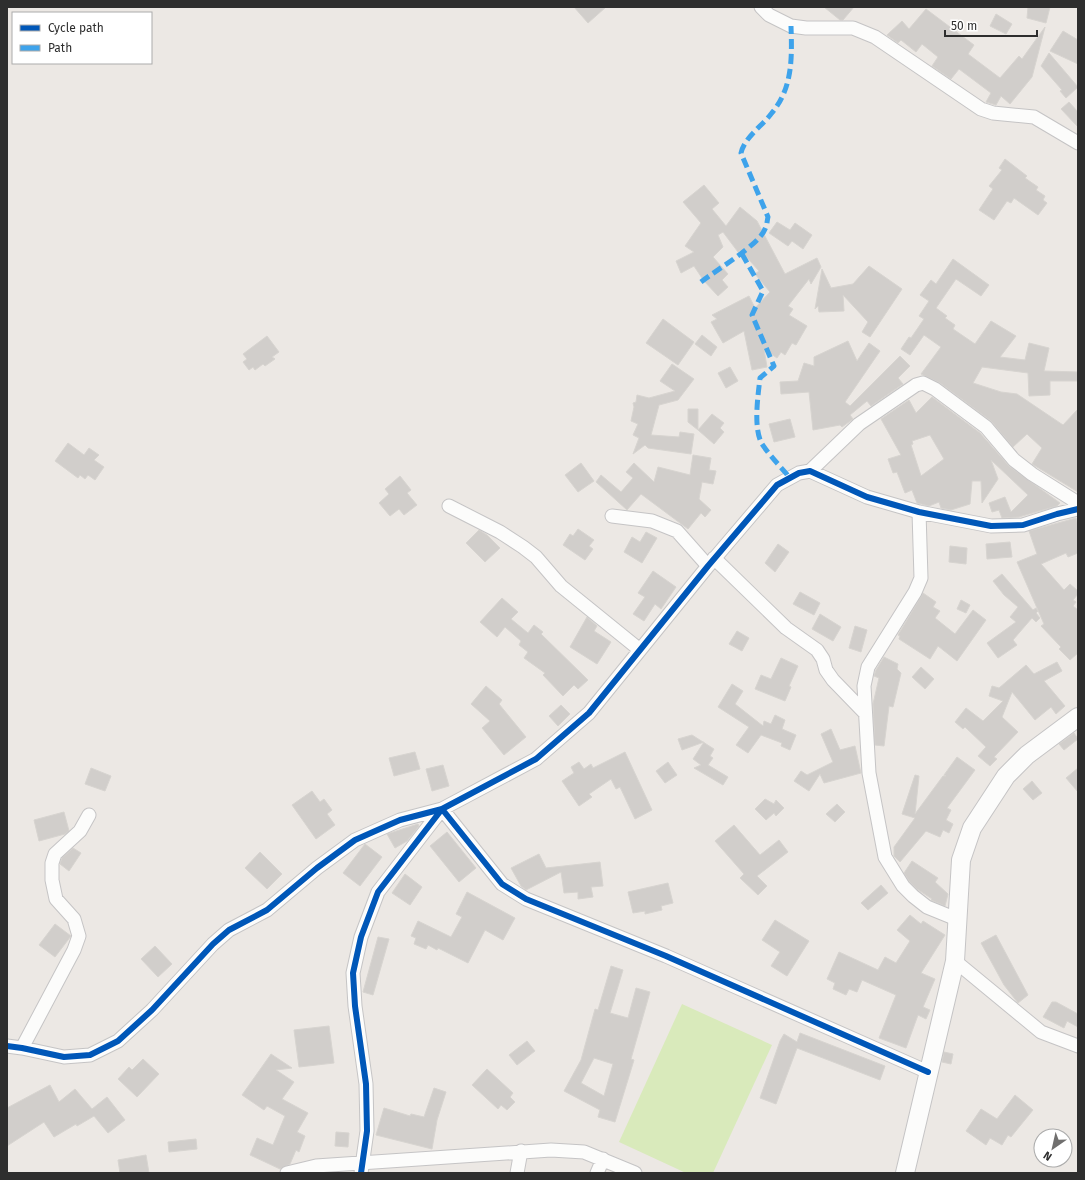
<svg xmlns="http://www.w3.org/2000/svg" width="1085" height="1180" font-family="'Fira Sans',sans-serif">
<style>
.pitch{fill:#d9eabb}
.building{fill:#d1cecb;stroke:#d7d4d0;fill-rule:evenodd}
.lines{fill:none;stroke-linecap:round;stroke-linejoin:round}
.street-casing{stroke:#c5c4c5;stroke-width:15}
.secondary-casing{stroke:#c5c4c5;stroke-width:20}
.street{stroke:#fcfcfb;stroke-width:13}
.secondary{stroke:#fcfcfb;stroke-width:18}
.quiet{stroke:#3ea3eb;stroke-width:5;stroke-dasharray:10 5;stroke-linecap:butt}
.cycleway-casing{stroke:#fff;stroke-width:8}
.cycleway{stroke:#0057b8;stroke-width:6}
</style>
<rect width="100%" height="100%" fill="#ece8e4"/>
<path class="pitch" d="M 682,1004 L 772,1045 L 713,1173 L 686,1173 L 619,1142 Z"/>
<path class="building" d="M 574,7 L 606,7 L 588,23 Z
M 824,7 L 854,7 L 843,20 L 840,20 Z
M 1028,7 L 1050,7 L 1046,23 L 1027,18 Z
M 926,9 L 974,45 L 968,54 L 1000,78 L 1019,56 L 1022,59 L 1045,27 L 1032,77 L 1010,104 L 1001,96 L 996,105 L 986,102 L 991,93 L 959,69 L 951,79 L 932,66 L 938,57 L 922,44 L 916,52 L 901,40 L 898,43 L 887,35 L 902,21 L 909,29 Z
M 996,14 L 1012,24 L 1006,34 L 990,26 Z
M 1063,31 L 1078,40 L 1078,64 L 1050,51 Z
M 1049,53 L 1078,87 L 1066,98 L 1060,91 L 1062,90 L 1041,66 Z
M 1069,102 L 1078,112 L 1078,127 L 1061,109 Z
M 1005,159 L 1027,176 L 1025,178 L 1038,187 L 1036,190 L 1045,196 L 1043,200 L 1047,203 L 1038,215 L 1014,198 L 1011,203 L 1007,201 L 994,220 L 979,210 L 993,189 L 989,186 L 1002,170 L 999,168 Z
M 704,185 L 719,203 L 712,209 L 726,226 L 740,207 L 757,221 L 785,274 L 817,258 L 821,267 L 811,284 L 809,279 L 788,306 L 793,309 L 789,315 L 807,326 L 796,345 L 792,343 L 785,355 L 781,352 L 777,358 L 764,349 L 767,367 L 752,370 L 744,331 L 723,343 L 711,322 L 717,319 L 712,315 L 749,296 L 755,308 L 770,292 L 755,274 L 759,271 L 740,250 L 738,252 L 723,232 L 718,235 L 723,247 L 713,257 L 728,274 L 722,280 L 728,287 L 718,296 L 704,281 L 694,266 L 681,273 L 676,261 L 694,252 L 685,246 L 701,223 L 683,202 Z
M 777,222 L 790,230 L 795,223 L 812,235 L 803,249 L 792,241 L 788,246 L 769,233 Z
M 953,259 L 989,285 L 981,296 L 956,279 L 936,308 L 947,316 L 945,318 L 955,325 L 953,329 L 975,344 L 991,321 L 1016,336 L 1000,357 L 1025,360 L 1029,343 L 1049,348 L 1044,371 L 1078,372 L 1078,381 L 1050,381 L 1050,395 L 1029,396 L 1028,373 L 982,367 L 973,383 L 1001,392 L 1017,394 L 1063,425 L 1078,409 L 1078,492 L 1032,464 L 1042,448 L 1027,434 L 1013,447 L 991,421 L 940,383 L 921,374 L 941,347 L 924,335 L 910,355 L 901,349 L 909,337 L 911,338 L 924,319 L 919,316 L 929,301 L 920,295 L 931,280 L 936,284 Z
M 869,266 L 902,289 L 870,337 L 862,332 L 868,322 L 843,295 L 844,311 L 819,312 L 818,306 L 815,309 L 822,269 L 831,288 L 853,284 Z
M 663,319 L 694,342 L 678,365 L 646,343 Z
M 702,335 L 717,347 L 711,356 L 695,344 Z
M 267,336 L 279,352 L 272,357 L 275,359 L 265,366 L 263,364 L 255,370 L 253,367 L 249,370 L 243,362 L 247,359 L 243,354 Z
M 848,341 L 857,361 L 869,343 L 880,351 L 845,402 L 850,406 L 900,356 L 910,366 L 898,378 L 903,384 L 871,406 L 867,401 L 850,415 L 853,419 L 842,427 L 840,425 L 813,430 L 809,392 L 781,394 L 780,382 L 798,381 L 804,363 L 814,366 L 814,357 Z
M 672,364 L 694,379 L 678,400 L 659,405 L 651,435 L 679,437 L 680,432 L 694,434 L 691,454 L 648,448 L 645,445 L 633,454 L 639,438 L 633,435 L 638,424 L 631,421 L 634,407 L 633,403 L 636,402 L 637,395 L 649,398 L 675,391 L 660,381 Z
M 730,367 L 738,381 L 726,388 L 718,373 Z
M 932,397 L 980,433 L 1009,466 L 1060,503 L 1057,506 L 1019,517 L 1002,518 L 999,510 L 992,512 L 989,503 L 1005,497 L 1011,512 L 1028,495 L 991,460 L 998,479 L 982,503 L 981,481 L 972,481 L 970,504 L 951,510 L 941,508 L 939,502 L 929,506 L 917,503 L 912,490 L 905,493 L 897,472 L 893,473 L 888,459 L 901,455 L 881,419 L 909,400 L 916,413 ZM 930,435 L 944,459 L 921,476 L 911,445 L 913,444 L 912,441 Z
M 688,409 L 698,409 L 698,430 L 688,422 Z
M 712,414 L 724,423 L 720,428 L 724,432 L 714,444 L 698,430 Z
M 790,419 L 795,437 L 774,442 L 769,424 Z
M 68,443 L 84,455 L 89,448 L 99,455 L 94,460 L 104,467 L 95,480 L 88,475 L 85,479 L 80,475 L 78,478 L 55,461 Z
M 693,455 L 711,458 L 709,470 L 716,471 L 713,484 L 702,482 L 699,499 L 711,510 L 705,517 L 701,513 L 688,529 L 641,494 L 627,510 L 596,482 L 601,475 L 621,492 L 633,478 L 626,472 L 634,463 L 654,482 L 658,467 L 690,475 Z
M 581,463 L 594,481 L 578,492 L 565,475 Z
M 400,476 L 411,490 L 407,493 L 417,505 L 404,515 L 399,509 L 390,516 L 379,503 L 389,494 L 385,489 Z
M 1076,518 L 1078,525 L 1078,553 L 1068,557 L 1066,553 L 1041,564 L 1064,590 L 1070,584 L 1078,591 L 1078,594 L 1073,600 L 1076,602 L 1073,606 L 1078,610 L 1078,653 L 1070,660 L 1059,649 L 1061,647 L 1041,626 L 1044,624 L 1017,562 L 1037,554 L 1029,531 Z
M 578,529 L 594,540 L 589,546 L 593,549 L 585,560 L 563,545 L 570,534 L 573,536 Z
M 479,530 L 487,535 L 500,548 L 485,562 L 466,543 Z
M 646,532 L 657,538 L 642,563 L 624,552 L 632,537 L 640,542 Z
M 1010,542 L 1012,557 L 987,559 L 986,544 Z
M 778,544 L 789,552 L 775,572 L 765,563 Z
M 950,546 L 967,548 L 966,564 L 949,562 Z
M 653,571 L 676,587 L 661,609 L 655,604 L 644,621 L 633,614 L 645,597 L 638,593 Z
M 1002,574 L 1033,610 L 1036,608 L 1038,611 L 1036,613 L 1040,618 L 1036,622 L 1032,618 L 1013,640 L 1017,645 L 998,658 L 987,643 L 1016,622 L 1010,617 L 1018,607 L 1004,595 L 993,581 Z
M 800,592 L 820,603 L 814,615 L 793,604 Z
M 923,593 L 936,602 L 933,607 L 940,611 L 935,618 L 955,634 L 973,610 L 986,620 L 957,661 L 938,646 L 930,659 L 899,639 L 900,636 L 898,635 Z
M 502,598 L 518,612 L 511,619 L 528,633 L 534,625 L 543,632 L 541,634 L 588,680 L 578,689 L 574,685 L 563,696 L 543,675 L 545,673 L 524,658 L 528,652 L 519,645 L 521,641 L 505,627 L 497,637 L 480,622 Z
M 961,600 L 970,605 L 966,613 L 957,609 Z
M 820,614 L 841,627 L 833,641 L 812,629 Z
M 587,617 L 597,626 L 594,631 L 611,642 L 597,664 L 570,647 Z
M 855,626 L 867,630 L 861,652 L 849,648 Z
M 737,631 L 749,638 L 742,651 L 729,644 Z
M 884,657 L 898,664 L 897,669 L 901,673 L 893,707 L 889,706 L 884,746 L 875,745 L 873,704 L 879,678 L 874,676 L 876,670 Z
M 781,658 L 798,666 L 789,686 L 791,687 L 785,701 L 755,689 L 761,675 L 771,679 Z
M 1057,662 L 1062,671 L 1044,681 L 1065,706 L 1056,714 L 1051,707 L 1035,720 L 1012,692 L 1002,717 L 1018,732 L 994,757 L 997,759 L 990,766 L 978,756 L 986,747 L 965,727 L 963,729 L 955,722 L 966,708 L 983,721 L 1003,701 L 989,696 L 992,686 L 999,688 L 1026,665 L 1034,674 Z
M 921,667 L 934,679 L 925,689 L 912,677 Z
M 732,684 L 743,691 L 735,704 L 763,726 L 764,721 L 771,724 L 775,715 L 785,720 L 782,729 L 796,735 L 790,750 L 781,746 L 782,743 L 761,735 L 748,753 L 736,745 L 749,727 L 718,707 Z
M 486,686 L 502,700 L 499,704 L 526,737 L 504,755 L 482,728 L 490,721 L 471,704 Z
M 561,705 L 570,714 L 558,726 L 549,716 Z
M 831,729 L 840,750 L 855,746 L 861,773 L 824,783 L 820,774 L 809,791 L 794,781 L 801,771 L 807,775 L 833,762 L 821,734 Z
M 1074,733 L 1078,739 L 1064,750 L 1059,744 Z
M 692,735 L 714,749 L 710,756 L 713,758 L 708,765 L 728,777 L 723,785 L 694,768 L 701,765 L 693,759 L 704,742 L 682,750 L 678,739 Z
M 415,752 L 420,769 L 394,776 L 389,758 Z
M 625,752 L 652,810 L 635,819 L 620,787 L 616,789 L 611,779 L 589,794 L 592,797 L 579,806 L 562,781 L 574,773 L 571,767 L 579,762 L 584,769 L 591,764 L 593,768 Z
M 957,757 L 975,770 L 947,808 L 951,810 L 946,820 L 953,824 L 949,833 L 943,830 L 940,837 L 926,831 L 900,862 L 894,856 L 894,847 L 915,818 L 902,814 L 915,775 L 919,776 L 915,814 L 943,776 L 946,776 L 944,775 Z
M 668,762 L 677,775 L 665,783 L 656,771 Z
M 443,765 L 449,786 L 432,791 L 426,769 Z
M 91,768 L 111,776 L 105,791 L 85,784 Z
M 1078,768 L 1078,792 L 1066,778 Z
M 1032,781 L 1042,793 L 1033,800 L 1023,789 Z
M 312,791 L 320,802 L 324,799 L 332,810 L 327,814 L 335,825 L 316,839 L 292,805 Z
M 765,799 L 774,804 L 776,800 L 784,808 L 776,816 L 774,813 L 766,820 L 755,809 Z
M 837,804 L 845,812 L 835,822 L 826,814 Z
M 64,812 L 69,831 L 65,834 L 39,841 L 34,820 Z
M 418,824 L 419,826 L 407,841 L 395,848 L 387,834 Z
M 734,825 L 760,855 L 779,840 L 788,852 L 757,876 L 767,886 L 758,895 L 740,878 L 744,874 L 715,841 Z
M 447,832 L 476,868 L 459,882 L 430,846 Z
M 365,844 L 382,857 L 360,886 L 343,873 Z
M 73,848 L 81,853 L 69,871 L 60,864 L 62,858 Z
M 260,852 L 282,874 L 267,889 L 245,868 Z
M 539,854 L 546,868 L 600,862 L 603,886 L 591,887 L 593,897 L 578,899 L 578,892 L 564,893 L 561,872 L 526,890 L 521,886 L 511,868 Z
M 912,861 L 938,878 L 935,882 L 948,894 L 945,906 L 931,900 L 932,899 L 917,889 L 909,881 L 904,873 Z
M 405,874 L 422,887 L 410,905 L 392,893 Z
M 668,883 L 673,903 L 661,906 L 662,910 L 645,914 L 645,911 L 633,913 L 628,892 Z
M 881,885 L 888,893 L 868,910 L 861,903 Z
M 467,892 L 515,918 L 503,940 L 485,930 L 468,963 L 438,948 L 437,950 L 428,945 L 426,949 L 414,944 L 416,938 L 411,936 L 418,921 L 451,937 L 462,917 L 456,914 Z
M 910,915 L 921,924 L 923,921 L 945,935 L 921,973 L 935,979 L 923,1007 L 930,1010 L 926,1019 L 918,1015 L 906,1048 L 879,1038 L 896,995 L 862,980 L 857,992 L 849,989 L 846,995 L 833,989 L 835,983 L 827,979 L 839,952 L 878,970 L 885,957 L 896,963 L 910,941 L 897,930 Z
M 775,920 L 809,941 L 787,976 L 771,966 L 780,952 L 762,940 Z
M 55,924 L 71,936 L 55,957 L 39,945 Z
M 996,935 L 1028,995 L 1018,1003 L 1004,985 L 981,943 Z
M 378,937 L 389,939 L 373,995 L 363,992 Z
M 155,946 L 172,964 L 158,977 L 141,959 Z
M 611,966 L 623,970 L 610,1013 L 628,1018 L 636,988 L 650,992 L 631,1059 L 634,1060 L 615,1122 L 598,1117 L 600,1110 L 564,1091 L 581,1060 L 595,1009 L 598,1010 ZM 594,1058 L 613,1064 L 604,1096 L 581,1083 Z
M 1052,1002 L 1056,1002 L 1078,1014 L 1078,1027 L 1067,1021 L 1064,1028 L 1043,1017 Z
M 329,1026 L 334,1063 L 299,1067 L 294,1030 Z
M 800,1033 L 885,1066 L 880,1080 L 797,1048 L 776,1104 L 760,1098 L 780,1041 L 784,1034 L 797,1042 Z
M 527,1041 L 535,1051 L 517,1065 L 509,1055 Z
M 944,1052 L 953,1054 L 951,1064 L 942,1062 Z
M 271,1054 L 292,1068 L 276,1070 L 294,1082 L 282,1099 L 308,1113 L 297,1132 L 305,1136 L 299,1152 L 296,1150 L 290,1164 L 280,1169 L 250,1155 L 257,1138 L 273,1145 L 285,1116 L 267,1106 L 264,1110 L 242,1095 Z
M 143,1059 L 159,1074 L 137,1097 L 118,1079 L 129,1067 L 132,1070 Z
M 487,1069 L 513,1093 L 510,1097 L 515,1102 L 507,1110 L 501,1105 L 498,1109 L 472,1085 Z
M 50,1085 L 59,1102 L 75,1089 L 92,1109 L 107,1097 L 125,1120 L 108,1133 L 94,1116 L 77,1126 L 76,1124 L 54,1137 L 44,1122 L 7,1146 L 7,1108 Z
M 434,1088 L 446,1092 L 437,1120 L 432,1149 L 376,1135 L 384,1108 L 410,1116 L 411,1114 L 424,1117 Z
M 1015,1095 L 1033,1110 L 1011,1137 L 1008,1135 L 1002,1145 L 990,1138 L 986,1145 L 966,1131 L 981,1109 L 997,1119 Z
M 336,1132 L 349,1133 L 348,1147 L 335,1146 Z
M 196,1139 L 197,1149 L 169,1152 L 168,1142 Z
M 146,1155 L 149,1173 L 120,1173 L 118,1160 Z"/>
<g class="lines">
<defs>
<path id="street" d="M 761,7 L 769,15 L 791,26 L 806,28 L 853,28 L 875,37 L 981,109 L 993,113 L 1034,117 L 1078,143
M 810,471 L 859,424 L 916,385 L 923,383 L 935,389 L 986,427 L 1014,460 L 1032,474 L 1078,503
M 449,506 L 500,532 L 523,547 L 536,557 L 561,586 L 640,650
M 919,512 L 921,578 L 915,592 L 868,667 L 864,686 L 869,773 L 885,857 L 903,886 L 913,896 L 927,907 L 959,920
M 612,516 L 652,521 L 677,531 L 708,566
M 714,558 L 786,628 L 817,650 L 823,659 L 826,670 L 833,680 L 865,713
M 955,961 L 1041,1032 L 1078,1046
M 7,1046 L 22,1048 L 64,1057 L 90,1055 L 118,1041 L 152,1010 L 213,944 L 229,930 L 267,910 L 317,868 L 355,840 L 400,820 L 442,809 L 536,759 L 589,713 L 708,566 L 777,485 L 799,473 L 810,471 L 867,497 L 919,512 L 991,526 L 1023,525 L 1057,514 L 1078,509
M 22,1048 L 74,950 L 79,936 L 74,919 L 56,899 L 52,880 L 52,863 L 55,854 L 80,831 L 89,815
M 287,1173 L 316,1166 L 551,1150 L 584,1152 L 635,1173
M 361,1173 L 367,1131 L 366,1084 L 355,1006 L 353,973 L 361,937 L 378,892 L 442,809 L 502,884 L 526,899 L 666,956 L 928,1072
M 517,1173 L 521,1151
M 597,1173 L 603,1159"/>
<path id="secondary" d="M 905,1173 L 955,961 L 961,860 L 972,828 L 1006,776 L 1027,755 L 1078,717"/>
</defs>
<use href="#street" class="street-casing"/>
<use href="#secondary" class="secondary-casing"/>
<use href="#street" class="street"/>
<use href="#secondary" class="secondary"/>
<path class="quiet" d="M 742,254 L 763,291 L 752,315 L 774,366 L 760,378 C 758,396 753,428 762,444 C 770,456 781,467 790,478
M 701,282 C 716,270 759,245 765,229 C 767,226 767,221 768,217 L 741,153 C 745,137 761,127 771,114 C 793,88 792,58 791,26"/>
<defs>
<path id="cycleway" d="M 7,1046 L 22,1048 L 64,1057 L 90,1055 L 118,1041 L 152,1010 L 213,944 L 229,930 L 267,910 L 317,868 L 355,840 L 400,820 L 442,809 L 536,759 L 589,713 L 708,566 L 777,485 L 799,473 L 810,471 L 867,497 L 919,512 L 991,526 L 1023,525 L 1057,514 L 1078,509
M 361,1173 L 367,1131 L 366,1084 L 355,1006 L 353,973 L 361,937 L 378,892 L 442,809 L 502,884 L 526,899 L 666,956 L 928,1072"/>
</defs>
<use href="#cycleway" class="cycleway-casing"/>
<use href="#cycleway" class="cycleway"/>
</g>
<rect width="1085" height="1180" fill="none" stroke="#2e2e2e" stroke-width="16"/>
<rect x="12" y="12" width="140" height="52" fill="#ffffff" stroke="#ababab"/>
<rect x="20" y="25" width="20" height="6" fill="#0057b8" stroke="#ababab"/>
<text x="48" y="32" font-size="12" fill="#2e2e2e">Cycle path</text>
<rect x="20" y="45" width="20" height="6" fill="#3ea3eb" stroke="#ababab"/>
<text x="48" y="52" font-size="12" fill="#2e2e2e">Path</text>
<g transform="translate(1053 1148) rotate(214)"><circle r="19" fill="#ffffff" stroke="#ababab"/>
<path d="M0-3L7 15L0 10L-7 15Z" fill="#706f6e"/>
<text y="-6" font-size="11" font-weight="bold" text-anchor="middle" fill="#2e2e2e">N</text>
</g>
<path d="M945 30v6h92v-6" fill="none" stroke="#2e2e2e" stroke-width="2"/>
<text x="951" y="30" font-size="12" fill="#2e2e2e" stroke="#ffffff" stroke-width="3" paint-order="stroke">50 m</text>
</svg>
